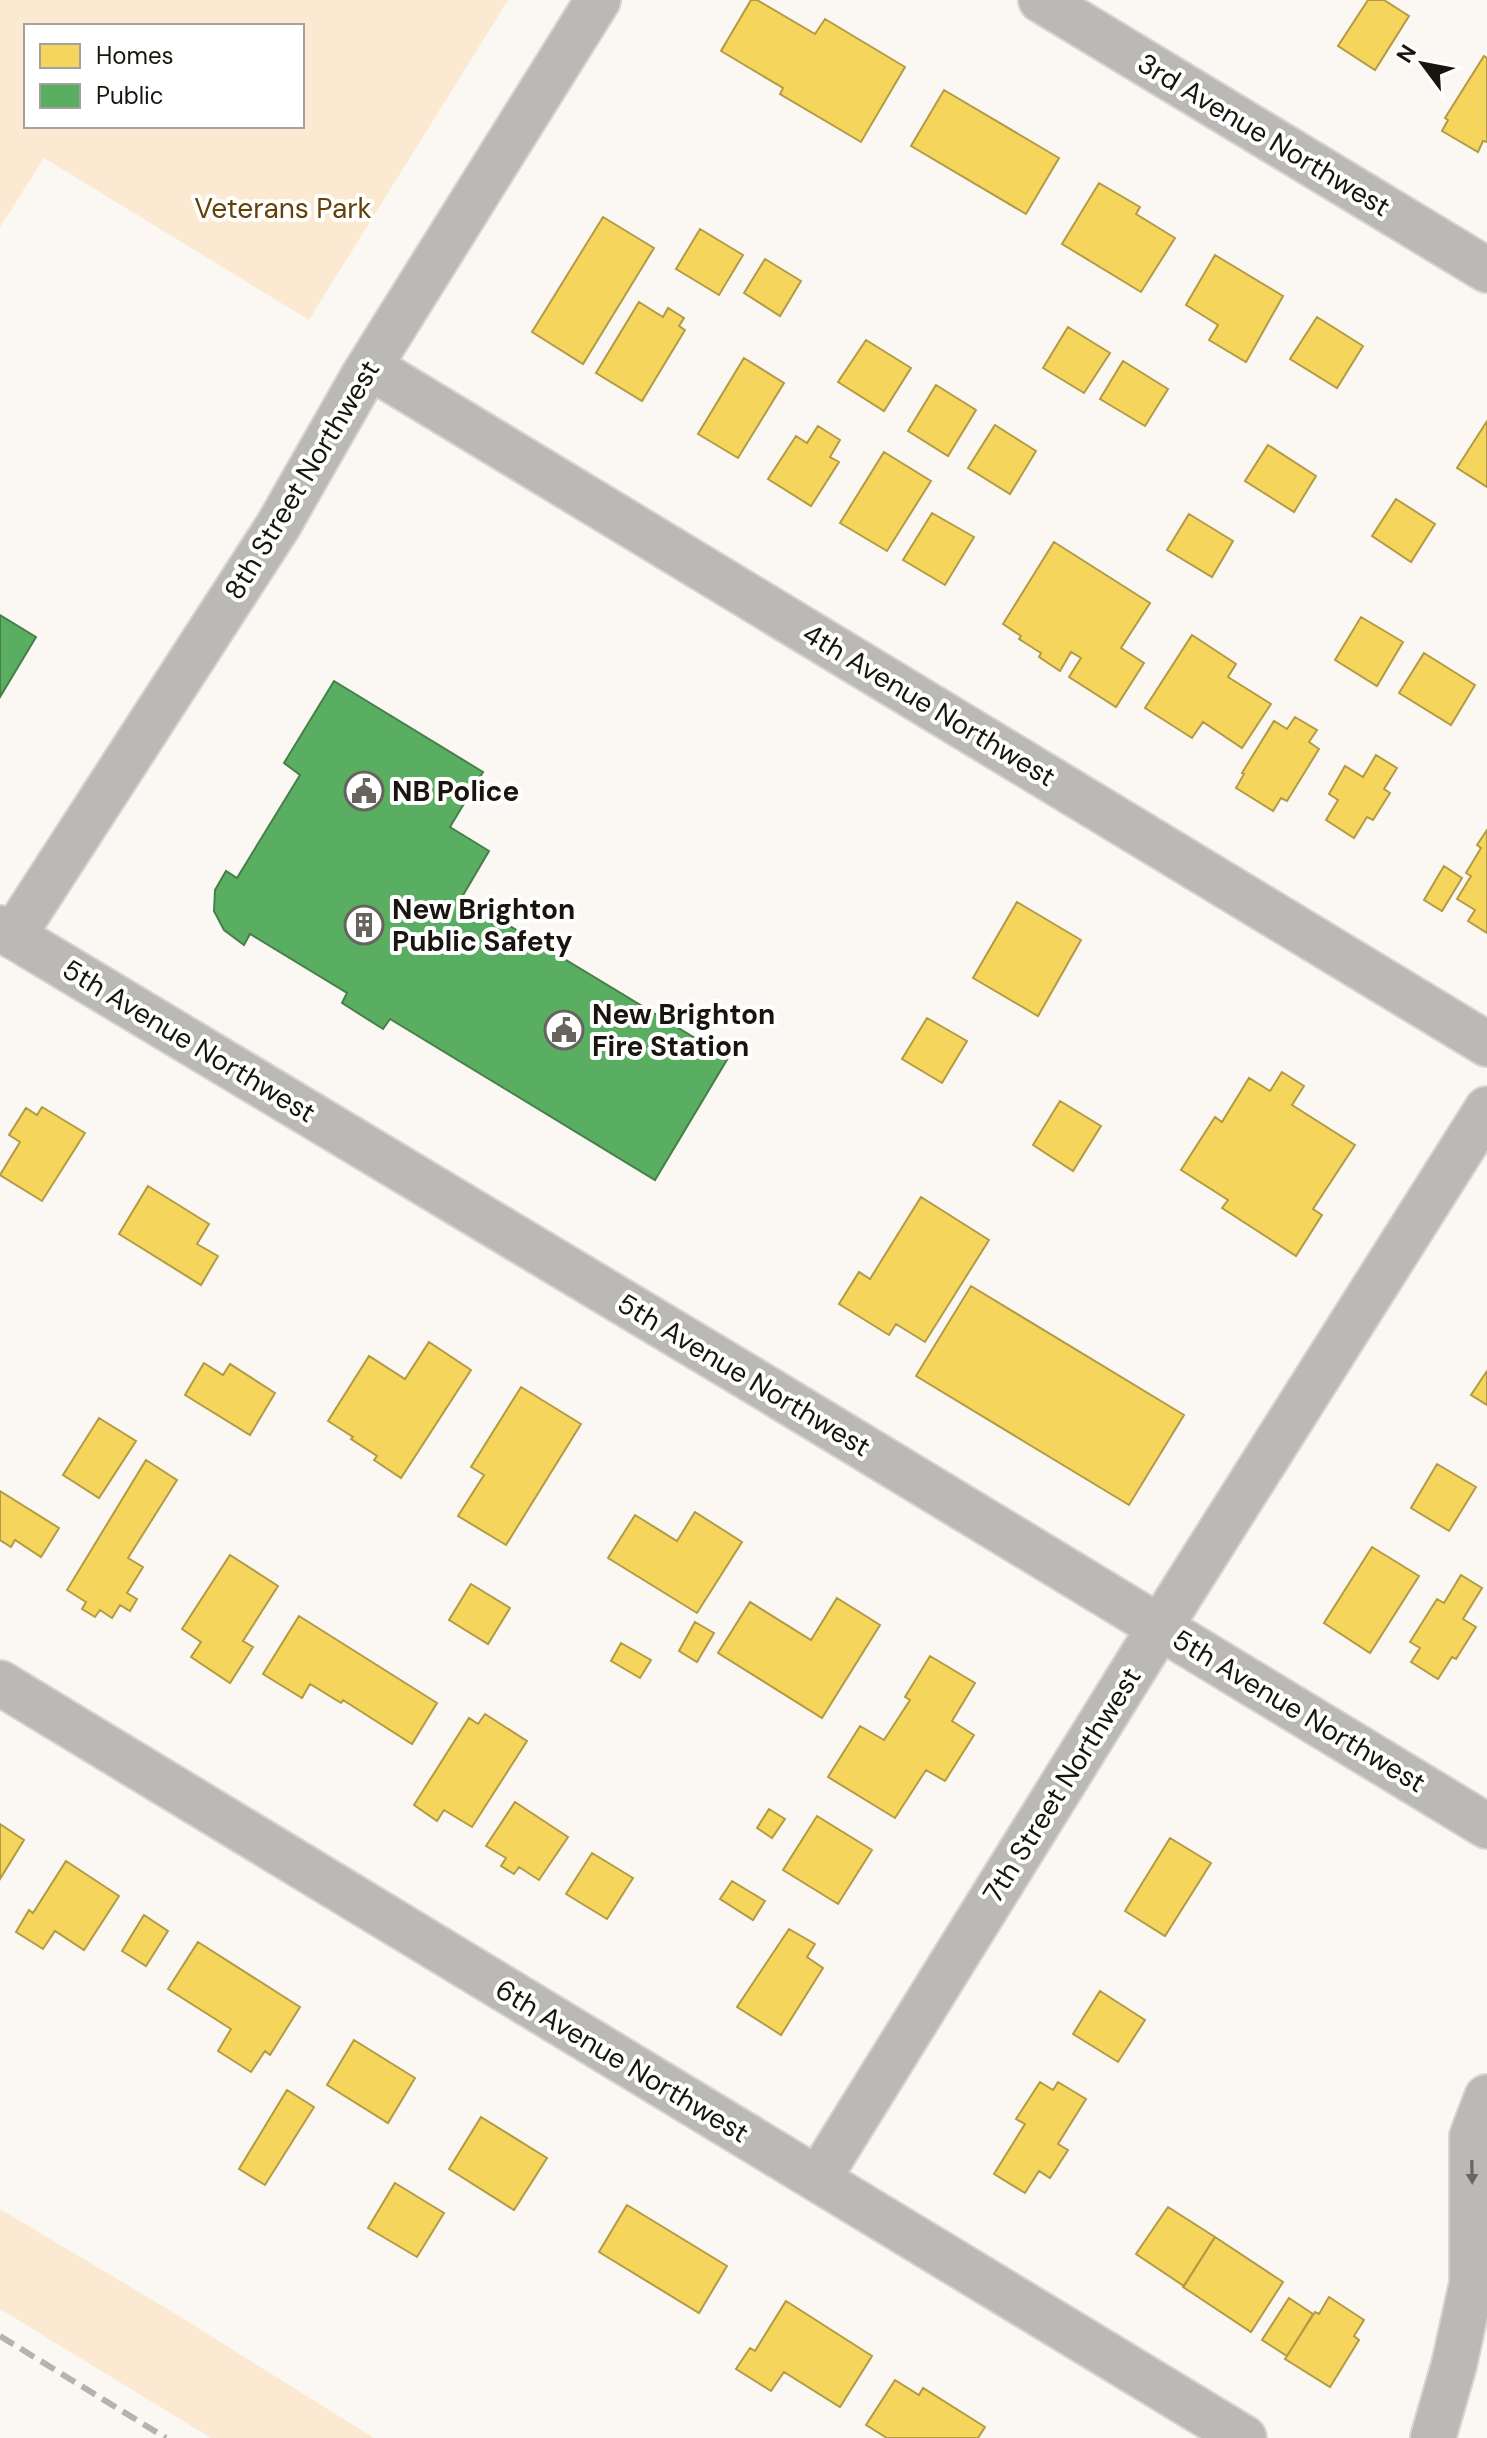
<svg xmlns="http://www.w3.org/2000/svg" width="1487" height="2438" font-family="'DM Sans',sans-serif">
<style>
.green{fill:#fbe9d2;fill-rule:evenodd}
.homes{fill:#f6d55c;stroke:#b39b45;stroke-width:2}
.public{fill:#5aae61;stroke:#468048;stroke-width:2}
.lines{fill:none;stroke-linecap:round;stroke-linejoin:round}
.minor-casing{stroke:#d6d4d0;stroke-width:48}
.tertiary-casing{stroke:#d6d4d0;stroke-width:48}
.minor{stroke:#bbb9b6;stroke-width:44}
.tertiary{stroke:#bbb9b6;stroke-width:44}
.rail{stroke:#b5b2b0;stroke-width:6;stroke-dasharray:16 8;stroke-linecap:butt}
.oneway{fill:#6a6662}
.labels{text-anchor:middle;dominant-baseline:central;stroke-width:8;stroke-linejoin:round;paint-order:stroke}
.street-label{font-size:28px;fill:#18140e;stroke:#fff}
.park-label{font-size:28px;fill:#644107;stroke:#fff}
.poi-label{font-size:28px;font-weight:bold;fill:#18140e;stroke:#fff;text-anchor:start}
</style>
<rect width="100%" height="100%" fill="#fbf8f4"/>
<path class="green" d="M 0,0 L 508,0 L 309,320 L 44,158 L 0,227 ZM 26,26 L 302,26 L 302,126 L 26,126 Z
M 0,2209 L 179,2316 L 374,2438 L 211,2438 L 0,2309 Z"/>
<path class="homes" d="M 751,0 L 757,0 L 815,34 L 825,19 L 905,67 L 861,142 L 780,94 L 783,88 L 721,51 Z
M 1368,0 L 1384,0 L 1409,16 L 1375,70 L 1338,46 Z
M 1484,56 L 1487,58 L 1487,142 L 1483,141 L 1478,152 L 1442,131 L 1448,120 L 1445,118 Z
M 944,90 L 1059,158 L 1026,214 L 911,146 Z
M 1099,183 L 1140,207 L 1136,214 L 1175,238 L 1141,292 L 1062,244 Z
M 603,217 L 654,248 L 583,364 L 532,332 Z
M 700,229 L 743,255 L 719,295 L 676,269 Z
M 1215,255 L 1283,296 L 1246,362 L 1209,340 L 1218,325 L 1186,305 Z
M 765,259 L 801,281 L 780,316 L 744,293 Z
M 639,302 L 663,317 L 668,308 L 684,318 L 679,326 L 685,330 L 642,401 L 596,373 Z
M 1317,317 L 1363,346 L 1337,388 L 1290,359 Z
M 1068,327 L 1110,353 L 1084,393 L 1043,368 Z
M 866,340 L 911,368 L 884,411 L 838,382 Z
M 744,358 L 784,383 L 738,458 L 698,434 Z
M 1123,361 L 1168,389 L 1145,426 L 1100,399 Z
M 936,385 L 976,410 L 948,456 L 908,431 Z
M 1487,421 L 1487,487 L 1457,468 Z
M 995,425 L 1036,451 L 1010,494 L 968,468 Z
M 818,426 L 840,440 L 830,457 L 839,462 L 811,506 L 768,479 L 796,436 L 807,443 Z
M 1268,445 L 1316,476 L 1294,512 L 1245,481 Z
M 884,452 L 931,481 L 887,551 L 840,523 Z
M 1396,499 L 1435,524 L 1411,562 L 1372,536 Z
M 932,513 L 974,537 L 945,585 L 903,560 Z
M 1189,514 L 1233,541 L 1212,577 L 1167,550 Z
M 1054,542 L 1150,603 L 1121,648 L 1144,663 L 1116,707 L 1069,677 L 1081,658 L 1071,652 L 1060,671 L 1039,657 L 1041,653 L 1019,639 L 1021,636 L 1003,624 Z
M 1361,617 L 1403,642 L 1377,686 L 1335,660 Z
M 1192,635 L 1236,664 L 1228,677 L 1271,704 L 1242,748 L 1203,722 L 1192,738 L 1145,708 Z
M 1424,653 L 1475,685 L 1451,725 L 1399,693 Z
M 1295,717 L 1317,730 L 1309,742 L 1319,749 L 1287,801 L 1281,798 L 1273,811 L 1236,788 L 1244,774 L 1242,773 L 1274,721 L 1287,729 Z
M 1376,755 L 1397,768 L 1384,789 L 1390,793 L 1373,820 L 1367,817 L 1354,838 L 1326,820 L 1338,800 L 1329,794 L 1345,766 L 1363,777 Z
M 1487,830 L 1487,933 L 1468,921 L 1475,910 L 1457,899 L 1471,876 L 1466,873 L 1481,848 L 1477,845 Z
M 1444,866 L 1462,878 L 1442,911 L 1424,900 Z
M 1017,902 L 1081,940 L 1038,1016 L 973,978 Z
M 927,1018 L 967,1041 L 942,1083 L 902,1059 Z
M 1282,1072 L 1304,1086 L 1292,1105 L 1355,1145 L 1313,1209 L 1322,1215 L 1296,1256 L 1222,1208 L 1228,1200 L 1181,1170 L 1215,1117 L 1222,1122 L 1249,1078 L 1270,1091 Z
M 1060,1101 L 1101,1126 L 1073,1171 L 1033,1145 Z
M 42,1107 L 85,1133 L 42,1201 L 0,1175 L 20,1142 L 9,1135 L 26,1108 L 37,1115 Z
M 148,1186 L 209,1224 L 197,1244 L 218,1256 L 201,1285 L 119,1234 Z
M 921,1197 L 989,1240 L 925,1342 L 896,1324 L 889,1335 L 839,1304 L 859,1272 L 870,1279 Z
M 971,1286 L 1184,1415 L 1129,1505 L 916,1376 Z
M 429,1342 L 471,1370 L 401,1478 L 374,1460 L 377,1456 L 351,1439 L 353,1437 L 328,1421 L 369,1356 L 405,1379 Z
M 204,1363 L 223,1375 L 230,1364 L 275,1393 L 250,1435 L 185,1395 Z
M 1487,1371 L 1487,1405 L 1471,1395 Z
M 521,1387 L 581,1424 L 506,1545 L 458,1516 L 484,1475 L 471,1467 Z
M 99,1418 L 136,1441 L 99,1498 L 63,1475 Z
M 146,1460 L 177,1480 L 128,1558 L 143,1567 L 127,1593 L 137,1599 L 130,1611 L 120,1605 L 112,1618 L 100,1610 L 95,1617 L 82,1609 L 86,1602 L 67,1590 Z
M 1437,1464 L 1476,1487 L 1449,1531 L 1411,1508 Z
M 0,1491 L 59,1528 L 41,1557 L 15,1540 L 11,1547 L 0,1540 Z
M 695,1512 L 742,1542 L 697,1613 L 608,1558 L 635,1515 L 677,1541 Z
M 1372,1547 L 1419,1576 L 1370,1653 L 1324,1623 Z
M 230,1555 L 278,1586 L 243,1641 L 253,1647 L 230,1683 L 191,1657 L 201,1642 L 182,1629 Z
M 1461,1575 L 1482,1588 L 1463,1619 L 1476,1627 L 1456,1659 L 1452,1657 L 1438,1679 L 1411,1662 L 1420,1648 L 1410,1642 L 1437,1599 L 1444,1603 Z
M 471,1584 L 510,1608 L 488,1644 L 449,1620 Z
M 837,1598 L 880,1625 L 822,1718 L 718,1653 L 750,1602 L 811,1640 Z
M 299,1616 L 437,1703 L 412,1744 L 343,1700 L 341,1703 L 310,1684 L 302,1698 L 263,1674 Z
M 695,1622 L 714,1633 L 697,1662 L 679,1651 Z
M 621,1643 L 651,1660 L 640,1678 L 611,1661 Z
M 930,1656 L 975,1683 L 952,1721 L 974,1735 L 945,1781 L 926,1770 L 895,1818 L 828,1777 L 860,1726 L 884,1740 L 910,1700 L 905,1697 Z
M 485,1714 L 527,1741 L 472,1827 L 444,1810 L 437,1821 L 414,1805 L 469,1718 L 478,1724 Z
M 515,1802 L 568,1837 L 539,1880 L 519,1867 L 514,1874 L 501,1866 L 506,1858 L 486,1846 Z
M 769,1809 L 785,1819 L 772,1838 L 757,1828 Z
M 817,1816 L 872,1850 L 838,1904 L 783,1870 Z
M 0,1824 L 24,1840 L 0,1879 Z
M 1170,1838 L 1211,1863 L 1165,1936 L 1125,1911 Z
M 592,1853 L 633,1878 L 607,1919 L 566,1894 Z
M 66,1861 L 119,1896 L 84,1950 L 55,1931 L 43,1949 L 16,1932 L 29,1910 L 33,1913 Z
M 732,1881 L 765,1901 L 753,1920 L 720,1899 Z
M 144,1915 L 168,1931 L 146,1966 L 122,1951 Z
M 789,1929 L 815,1944 L 807,1957 L 823,1968 L 781,2035 L 737,2007 Z
M 198,1942 L 300,2007 L 270,2055 L 265,2051 L 251,2072 L 218,2051 L 231,2029 L 168,1989 Z
M 1100,1991 L 1145,2020 L 1118,2062 L 1073,2034 Z
M 354,2040 L 415,2078 L 388,2123 L 327,2085 Z
M 1040,2082 L 1053,2090 L 1058,2082 L 1086,2099 L 1058,2144 L 1068,2150 L 1050,2178 L 1039,2171 L 1025,2193 L 994,2174 L 1025,2124 L 1016,2119 Z
M 287,2090 L 314,2107 L 265,2185 L 239,2169 Z
M 481,2117 L 547,2158 L 514,2210 L 449,2169 Z
M 395,2183 L 444,2213 L 417,2257 L 368,2228 Z
M 627,2205 L 727,2266 L 699,2313 L 599,2252 Z
M 1168,2207 L 1215,2237 L 1184,2286 L 1136,2254 Z
M 1215,2237 L 1283,2282 L 1251,2332 L 1183,2287 Z
M 1329,2297 L 1364,2320 L 1354,2336 L 1359,2340 L 1330,2387 L 1285,2359 L 1315,2312 L 1319,2314 Z
M 1289,2298 L 1313,2314 L 1287,2356 L 1262,2340 Z
M 786,2301 L 872,2356 L 840,2407 L 784,2372 L 771,2391 L 736,2369 L 750,2348 L 755,2351 Z
M 895,2380 L 919,2395 L 923,2388 L 985,2427 L 978,2438 L 887,2438 L 866,2425 Z"/>
<path class="public" d="M 0,615 L 36,637 L 0,697 Z
M 334,681 L 483,772 L 450,827 L 489,851 L 462,897 L 728,1058 L 655,1180 L 390,1019 L 383,1029 L 342,1003 L 347,993 L 250,934 L 244,945 L 224,930 L 214,911 L 215,890 L 226,871 L 237,878 L 300,775 L 284,763 Z"/>
<g class="lines">
<defs>
<path id="minor" d="M 1041,0 L 1487,270
M 370,367 L 1487,1044
M 13,936 L 278,526 L 364,375 L 598,0
M 0,1683 L 1244,2438
M 818,2179 L 1160,1627 L 1487,1109"/>
<path id="tertiary" d="M 0,928 L 759,1384 L 1487,1826
M 1433,2438 L 1454,2365 L 1472,2283 L 1472,2136 L 1487,2097"/>
</defs>
<use href="#minor" class="minor-casing"/>
<use href="#tertiary" class="tertiary-casing"/>
<use href="#minor" class="minor"/>
<use href="#tertiary" class="tertiary"/>
<path class="rail" d="M 0,2336 L 166,2438"/>
</g>
<defs><path id="oneway-solid" d="M-6-.8H1V-3.2L6.5 0L1 3.2V.8H-6Z" transform="scale(2)"/></defs>
<use class="oneway" href="#oneway-solid" transform="translate(1472 2172) rotate(89)"/>
<defs>
<symbol id="civic-ring" viewBox="-11 -11 22 22"><circle r="9.5" fill="#fff" stroke="#67645e" stroke-width="1.5"/><path d="M-.6-6.5H3V-4.5H.6V-3L4-1V1h2V6H-6V1h2V-1L-.6-3ZM-1.2 2.5V6h2.4V2.5Z" fill="#67645e"/></symbol>
<symbol id="building-ring" viewBox="-11 -11 22 22"><circle r="9.5" fill="#fff" stroke="#67645e" stroke-width="1.5"/><path d="M-4-6H4V6H1V3H-1V6H-4ZM-2.5-4.3h1.7v1.8h-1.7ZM.8-4.3h1.7v1.8H.8ZM-2.5-1h1.7V.8h-1.7ZM.8-1h1.7V.8H.8Z" fill="#67645e"/></symbol>
</defs>
<g fill-rule="evenodd">
<use href="#civic-ring" x="342" y="769" width="44" height="44"/>
<use href="#building-ring" x="342" y="903" width="44" height="44"/>
<use href="#civic-ring" x="542" y="1008" width="44" height="44"/>
</g>
<g class="labels">
<g class="street-label">
<text transform="translate(1264 135) rotate(31)">3rd Avenue Northwest</text>
<text transform="translate(302 480) rotate(-59)">8th Street Northwest</text>
<text transform="translate(929 705) rotate(31)">4th Avenue Northwest</text>
<text transform="translate(189 1041) rotate(31)">5th Avenue Northwest</text>
<text transform="translate(744 1375) rotate(31)">5th Avenue Northwest</text>
<text transform="translate(1299 1711) rotate(31)">5th Avenue Northwest</text>
<text transform="translate(1062 1785) rotate(-58)">7th Street Northwest</text>
<text transform="translate(622 2061) rotate(31)">6th Avenue Northwest</text>
</g>
<g class="park-label">
<text x="283" y="208">Veterans Park</text>
</g>
<g class="poi-label">
<text x="392" y="791">NB Police</text>
<text x="392" y="909">New Brighton<tspan x="392" dy="32">Public Safety</tspan></text>
<text x="592" y="1014">New Brighton<tspan x="592" dy="32">Fire Station</tspan></text>
</g>
</g>
<rect x="24" y="24" width="280" height="104" fill="#ffffff" stroke="#a3a19f" stroke-width="2"/>
<rect x="40" y="44" width="40" height="24" fill="#f6d55c" stroke="#a3a19f" stroke-width="2"/>
<text x="96" y="64" font-size="24" fill="#18140e">Homes</text>
<rect x="40" y="84" width="40" height="24" fill="#5aae61" stroke="#a3a19f" stroke-width="2"/>
<text x="96" y="104" font-size="24" fill="#18140e">Public</text>
<g transform="translate(1423 64) rotate(302)" stroke="#ffffff" stroke-width="6" paint-order="stroke">
<path d="M0-6L14 30L0 20L-14 30Z" fill="#18140e"/>
<text y="-12" font-size="22" font-weight="bold" text-anchor="middle" fill="#18140e">N</text>
</g>
</svg>
